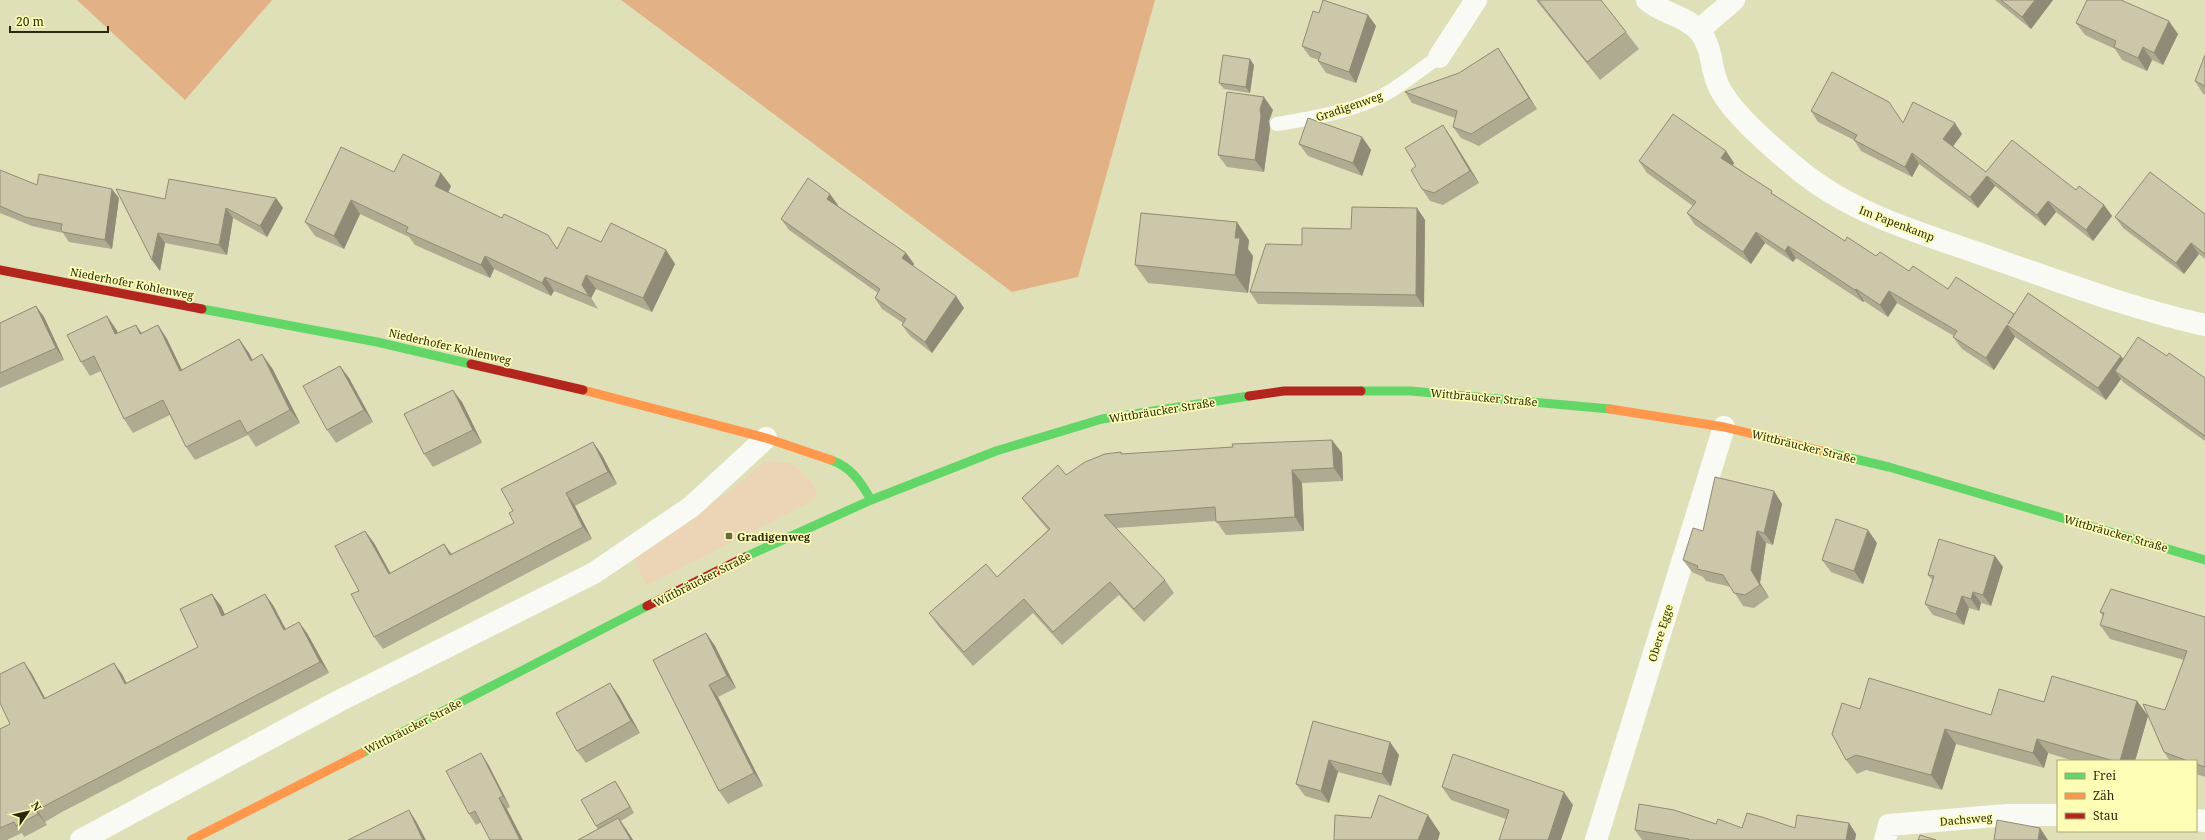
<svg xmlns="http://www.w3.org/2000/svg" width="2205" height="840" font-family="'Noto Serif',serif">
<style>
.green{fill:#ecd4b6}
.forest{fill:#e2b185}
.lines{fill:none;stroke-linecap:round;stroke-linejoin:round}
.lane{stroke:#fafaf4;stroke-width:14}
.street{stroke:#fafaf4;stroke-width:22}
.fast{stroke:#63d668;stroke-width:9}
.slow{stroke:#ff974d;stroke-width:9}
.jam{stroke:#b3261e;stroke-width:9}
.wall{fill:#afab91}
.shaded-wall{fill:#8f8b76}
.building{fill:#ccc7a9;stroke:#8f8b76}
.poi-dot{fill:#6a6948;stroke:#fdfdb5;stroke-width:1.5}
.labels{text-anchor:middle;dominant-baseline:central;stroke-width:3.5;stroke-linejoin:round;paint-order:stroke}
.street-label{font-size:11px;fill:#2a290c;stroke:#fdfdb5}
.poi-label{font-size:11px;font-weight:bold;fill:#2a290c;stroke:#fdfdb5;text-anchor:start}
</style>
<rect width="100%" height="100%" fill="#e0e0b8"/>
<path class="green" d="M 765,461 L 791,463 L 813,483 L 818,498 L 646,586 L 634,556 L 732,490 Z"/>
<path class="forest" d="M 77,0 L 272,0 L 185,100 Z
M 621,0 L 1155,0 L 1078,277 L 1012,292 Z"/>
<g class="lines">
<path class="lane" d="M 1277,124 C 1314,118 1356,111 1389,92 C 1406,82 1422,68 1439,57"/>
<path class="street" d="M 1647,0 C 1662,14 1685,15 1699,31 C 1713,46 1710,69 1719,87 C 1733,115 1775,150 1799,170 C 1855,216 1925,234 1992,258 C 2061,282 2133,309 2205,325
M 1699,30 L 1734,0
M 1439,57 L 1476,0
M 2196,820 L 2205,821
M 81,840 L 339,701 L 594,573 L 691,507 L 766,438
M 1596,840 L 1724,427
M 1885,840 L 1889,825 L 2007,815 L 2058,815"/>
<path class="fast" d="M 202,309 L 377,342 L 471,364
M 1361,391 L 1411,391 L 1610,409
M 1830,453 L 1889,467 L 2205,560
M 831,460 C 851,467 861,482 871,500
M 745,557 L 871,500 L 996,451 L 1102,419 L 1249,396
M 362,753 L 647,606"/>
<path class="slow" d="M 583,390 L 766,438 L 831,460
M 1610,409 L 1724,427 L 1830,453
M 191,840 L 362,753"/>
<path class="jam" d="M 0,270 L 202,309
M 471,364 L 583,390
M 1249,396 L 1284,391 L 1361,391
M 647,606 L 745,557"/>
</g>
<path class="wall" d="M 1536,0 L 1601,0 L 1626,32 L 1639,49 L 1600,80 Z
M 1995,0 L 2053,0 L 2031,29 Z
M 1319,13 L 1368,15 L 1376,26 L 1356,83 L 1326,73 L 1318,61 L 1319,60 L 1310,57 L 1302,46 Z
M 2076,23 L 2178,34 L 2163,65 L 2152,60 L 2147,71 L 2122,60 L 2115,49 L 2085,35 Z
M 1498,48 L 1506,60 L 1537,109 L 1479,146 L 1461,138 L 1453,127 L 1455,118 L 1412,103 L 1405,92 L 1459,73 Z
M 2205,55 L 2205,94 L 2203,94 L 2195,81 Z
M 1254,65 L 1250,93 L 1224,89 L 1219,83 Z
M 1273,110 L 1269,121 L 1270,129 L 1264,172 L 1227,167 L 1218,155 Z
M 1811,111 L 1903,123 L 1962,134 L 1953,146 L 1986,172 L 2076,190 L 2104,205 L 2112,216 L 2093,241 L 2056,212 L 2045,226 L 1995,186 L 1978,208 L 1919,164 L 1912,177 L 1861,151 L 1854,140 L 1818,122 Z
M 1362,137 L 1371,150 L 1362,176 L 1308,156 L 1299,144 Z
M 1451,137 L 1479,183 L 1443,205 L 1430,201 L 1422,189 L 1416,166 Z
M 1726,151 L 1734,163 L 1733,165 L 1776,196 L 1845,241 L 1876,256 L 1909,271 L 1948,289 L 2014,314 L 2123,359 L 2167,356 L 2205,378 L 2205,441 L 2123,382 L 2121,379 L 2106,400 L 2015,337 L 1994,370 L 1962,349 L 1953,337 L 1954,336 L 1897,303 L 1888,317 L 1864,301 L 1863,302 L 1796,258 L 1793,262 L 1765,243 L 1751,264 L 1695,225 L 1687,213 L 1693,206 L 1647,173 L 1639,161 Z
M 0,170 L 37,185 L 119,198 L 112,249 L 69,242 L 63,233 L 32,226 L 0,213 Z
M 394,172 L 441,173 L 451,186 L 448,192 L 557,249 L 601,242 L 666,250 L 675,264 L 652,312 L 596,289 L 591,298 L 598,309 L 554,291 L 551,296 L 494,269 L 490,278 L 415,245 L 409,237 L 360,214 L 344,249 L 315,236 L 305,222 Z
M 276,198 L 283,208 L 267,237 L 233,218 L 227,255 L 165,243 L 160,271 L 152,260 L 165,199 Z
M 838,205 L 838,206 L 906,253 L 914,264 L 913,266 L 964,308 L 932,353 L 910,336 L 902,325 L 903,323 L 882,309 L 875,298 L 878,293 L 789,230 L 781,219 Z
M 1417,208 L 1425,220 L 1424,307 L 1258,304 L 1250,292 L 1302,245 Z
M 2205,214 L 2205,259 L 2199,254 L 2184,274 L 2123,228 L 2115,217 Z
M 1249,240 L 1248,249 L 1253,256 L 1248,293 L 1148,283 L 1135,265 Z
M 36,306 L 44,317 L 64,360 L 0,388 L 0,323 Z
M 158,325 L 167,339 L 182,370 L 239,339 L 249,353 L 252,360 L 272,368 L 300,423 L 256,447 L 248,435 L 195,460 L 186,447 L 170,415 L 133,433 L 124,419 L 101,371 L 90,376 L 81,362 L 116,329 L 118,333 L 142,333 Z
M 340,366 L 349,378 L 373,422 L 336,443 L 327,430 Z
M 462,402 L 482,443 L 433,467 L 424,454 Z
M 593,442 L 602,455 L 617,484 L 575,506 L 592,539 L 383,649 L 374,637 L 359,591 L 365,531 L 374,543 L 390,573 L 444,544 L 452,554 L 514,523 L 513,511 Z
M 1121,452 L 1122,454 L 1342,453 L 1343,481 L 1302,483 L 1304,531 L 1226,535 L 1216,521 L 1116,528 L 1165,580 L 1174,593 L 1144,622 L 1119,595 L 1062,645 L 1033,613 L 973,666 L 939,627 L 929,613 L 997,577 L 1048,530 L 1032,511 L 1022,498 Z
M 1774,491 L 1782,504 L 1773,545 L 1766,543 L 1760,583 L 1769,597 L 1754,608 L 1743,606 L 1731,587 L 1706,581 L 1703,577 L 1692,572 L 1683,560 L 1703,531 Z
M 1877,543 L 1863,584 L 1831,572 L 1822,560 Z
M 1995,556 L 2003,567 L 1991,606 L 1981,603 L 1979,611 L 1969,608 L 1964,625 L 1933,615 L 1925,604 L 1932,580 L 1928,575 Z
M 273,605 L 285,629 L 307,633 L 329,673 L 62,812 L 45,822 L 47,825 L 24,837 L 22,833 L 7,840 L 0,840 L 0,729 L 10,724 L 24,662 L 32,674 L 45,698 L 122,674 L 126,683 L 198,647 L 221,606 L 225,615 Z
M 2100,612 L 2205,617 L 2205,777 L 2196,774 L 2196,761 L 2170,761 L 2164,752 L 2165,710 L 2184,660 L 2110,639 L 2100,625 L 2103,616 Z
M 706,633 L 715,646 L 736,688 L 718,697 L 763,786 L 728,804 L 719,791 L 653,660 Z
M 610,683 L 619,696 L 640,733 L 586,763 L 577,751 Z
M 2137,701 L 2148,716 L 2135,761 L 2074,761 L 2048,753 L 2044,768 L 1956,744 L 1942,790 L 1866,770 L 1857,774 L 1846,760 L 1860,709 L 1991,715 L 2044,702 Z
M 1313,721 L 1399,755 L 1391,786 L 1338,772 L 1329,803 L 1305,796 L 1296,784 Z
M 488,764 L 510,807 L 476,825 L 469,814 Z
M 615,781 L 619,787 L 634,813 L 621,821 L 626,829 L 633,840 L 578,840 L 598,829 L 596,826 Z
M 1442,787 L 1573,805 L 1506,819 L 1451,800 Z
M 1849,823 L 1856,834 L 1855,840 L 1642,840 L 1635,830 L 1742,828 L 1795,828 Z"/>
<path class="shaded-wall" d="M 2035,0 L 2053,0 L 2031,29 L 2022,17 Z
M 1368,15 L 1376,26 L 1356,83 L 1349,72 Z
M 2169,21 L 2178,34 L 2163,65 L 2154,53 Z
M 2143,47 L 2152,60 L 2147,71 L 2138,58 Z
M 1498,48 L 1506,60 L 1537,109 L 1529,98 Z
M 1250,59 L 1254,65 L 1250,93 L 1246,87 Z
M 1264,97 L 1273,110 L 1269,121 L 1270,129 L 1264,172 L 1255,160 L 1260,109 Z
M 1955,123 L 1962,134 L 1951,149 L 1943,139 Z
M 1443,125 L 1451,137 L 1479,183 L 1470,171 Z
M 1362,137 L 1371,150 L 1362,176 L 1353,163 Z
M 1726,151 L 1734,163 L 1730,169 L 1721,158 Z
M 1912,153 L 1919,164 L 1912,177 L 1905,167 Z
M 441,173 L 451,186 L 445,200 L 435,186 Z
M 1987,176 L 1995,186 L 1978,208 L 1970,197 Z
M 112,189 L 119,198 L 112,249 L 105,240 Z
M 830,194 L 838,205 L 835,210 L 827,199 Z
M 276,198 L 283,208 L 267,237 L 260,226 Z
M 351,200 L 360,214 L 344,249 L 334,236 Z
M 2048,201 L 2056,212 L 2045,226 L 2037,215 Z
M 2104,205 L 2112,216 L 2093,241 L 2086,230 Z
M 226,208 L 233,218 L 227,255 L 219,245 Z
M 1417,208 L 1425,220 L 1424,307 L 1416,295 Z
M 1237,222 L 1249,240 L 1248,249 L 1253,256 L 1248,293 L 1235,275 L 1235,238 Z
M 1756,232 L 1765,243 L 1751,264 L 1743,252 Z
M 158,233 L 165,243 L 160,271 L 152,260 Z
M 2191,243 L 2199,254 L 2184,274 L 2176,263 Z
M 1788,246 L 1796,258 L 1793,262 L 1785,251 Z
M 666,250 L 675,264 L 652,312 L 643,298 Z
M 906,253 L 914,264 L 910,270 L 902,258 Z
M 485,256 L 494,269 L 490,278 L 481,265 Z
M 586,275 L 596,289 L 591,298 L 598,309 L 582,285 Z
M 545,277 L 554,291 L 551,296 L 542,283 Z
M 1856,289 L 1864,301 L 1863,302 L 1855,290 Z
M 1889,291 L 1897,303 L 1888,317 L 1880,305 Z
M 956,296 L 964,308 L 932,353 L 925,342 Z
M 36,306 L 44,317 L 64,360 L 56,348 Z
M 107,316 L 116,329 L 125,348 L 115,334 Z
M 136,325 L 145,338 L 140,334 Z
M 158,325 L 167,339 L 189,385 L 180,371 Z
M 2007,325 L 2015,337 L 1994,370 L 1986,358 Z
M 239,339 L 249,353 L 260,374 L 251,361 Z
M 262,354 L 272,368 L 300,423 L 290,410 Z
M 2121,356 L 2129,368 L 2115,371 L 2121,379 L 2106,400 L 2098,388 Z
M 340,366 L 349,378 L 373,422 L 364,410 Z
M 453,390 L 462,402 L 482,443 L 473,430 Z
M 1332,440 L 1342,453 L 1343,481 L 1334,468 Z
M 593,442 L 602,455 L 617,484 L 608,472 Z
M 1292,470 L 1302,483 L 1304,531 L 1295,517 Z
M 1774,491 L 1782,504 L 1773,545 L 1764,533 Z
M 566,493 L 575,506 L 592,539 L 583,527 Z
M 1868,530 L 1877,543 L 1863,584 L 1854,571 Z
M 365,531 L 374,543 L 398,587 L 389,574 Z
M 1757,531 L 1766,543 L 1760,583 L 1769,597 L 1760,585 L 1751,570 Z
M 444,544 L 453,557 L 450,555 Z
M 1995,556 L 2003,567 L 1991,606 L 1983,595 Z
M 1973,592 L 1981,603 L 1979,611 L 1971,599 Z
M 212,594 L 221,606 L 231,628 L 222,616 Z
M 265,594 L 273,605 L 292,641 L 284,630 Z
M 1962,596 L 1969,608 L 1964,625 L 1956,614 Z
M 299,622 L 307,633 L 329,673 L 320,662 Z
M 706,633 L 715,646 L 736,688 L 727,676 Z
M 24,662 L 32,674 L 52,711 L 44,699 Z
M 114,663 L 122,674 L 133,696 L 125,684 Z
M 610,683 L 619,696 L 640,733 L 631,721 Z
M 709,685 L 718,697 L 763,786 L 754,773 Z
M 2137,701 L 2148,716 L 2135,761 L 2120,761 Z
M 1945,729 L 1956,744 L 1942,790 L 1931,775 Z
M 2037,739 L 2048,753 L 2044,768 L 2033,753 Z
M 1390,742 L 1399,755 L 1391,786 L 1382,774 Z
M 481,753 L 488,764 L 510,807 L 503,796 Z
M 1329,760 L 1338,772 L 1329,803 L 1321,791 Z
M 615,781 L 619,787 L 634,813 L 630,807 Z
M 1564,792 L 1573,805 L 1561,840 L 1548,840 Z
M 499,798 L 507,809 L 523,840 L 520,840 Z
M 37,810 L 47,825 L 38,814 Z
M 409,810 L 416,821 L 426,840 L 423,840 Z
M 1428,815 L 1440,833 L 1438,840 L 1418,840 Z
M 618,818 L 626,829 L 633,840 L 631,840 Z
M 1849,823 L 1856,834 L 1855,840 L 1846,840 Z
M 2040,828 L 2048,840 L 2038,840 Z"/>
<path class="building" d="M 1323,0 L 1368,15 L 1349,72 L 1318,61 L 1321,53 L 1302,46 L 1313,11 L 1319,13 Z
M 1538,0 L 1601,0 L 1626,32 L 1587,62 Z
M 2001,0 L 2035,0 L 2022,17 Z
M 2087,0 L 2121,0 L 2169,21 L 2154,53 L 2143,47 L 2138,58 L 2114,47 L 2116,41 L 2076,23 Z
M 1498,48 L 1529,98 L 1471,134 L 1453,127 L 1457,111 L 1405,92 L 1459,73 Z
M 1223,55 L 1250,59 L 1246,87 L 1219,83 Z
M 2205,55 L 2205,86 L 2195,81 Z
M 1832,72 L 1889,102 L 1903,123 L 1913,102 L 1955,123 L 1943,139 L 1986,172 L 2012,140 L 2076,190 L 2079,186 L 2104,205 L 2086,230 L 2048,201 L 2037,215 L 1987,176 L 1970,197 L 1912,153 L 1905,167 L 1854,140 L 1857,135 L 1811,111 Z
M 1227,92 L 1264,97 L 1260,109 L 1261,116 L 1255,160 L 1218,155 Z
M 1673,114 L 1726,151 L 1721,158 L 1772,191 L 1771,193 L 1845,241 L 1847,237 L 1876,256 L 1880,252 L 1909,271 L 1913,266 L 1948,289 L 1956,277 L 2014,314 L 2008,324 L 2028,293 L 2121,356 L 2098,388 L 2007,325 L 1986,358 L 1953,337 L 1957,331 L 1889,291 L 1880,305 L 1856,289 L 1855,290 L 1788,246 L 1785,251 L 1756,232 L 1743,252 L 1687,213 L 1696,202 L 1639,161 Z
M 1308,118 L 1362,137 L 1353,163 L 1299,144 Z
M 1443,125 L 1470,171 L 1434,193 L 1422,189 L 1411,170 L 1416,166 L 1405,148 Z
M 341,147 L 394,172 L 403,154 L 441,173 L 435,186 L 502,218 L 504,214 L 548,235 L 557,249 L 568,227 L 601,242 L 611,223 L 666,250 L 643,298 L 586,275 L 582,285 L 589,296 L 545,277 L 542,283 L 485,256 L 481,265 L 406,232 L 408,227 L 351,200 L 334,236 L 305,222 Z
M 0,170 L 37,185 L 39,174 L 112,189 L 105,240 L 63,232 L 61,230 L 62,224 L 25,217 L 0,206 Z
M 2150,172 L 2205,214 L 2205,254 L 2191,243 L 2176,263 L 2115,217 Z
M 808,178 L 830,194 L 827,199 L 906,253 L 902,258 L 956,296 L 925,342 L 902,325 L 906,319 L 875,298 L 880,289 L 781,219 Z
M 169,179 L 276,198 L 260,226 L 226,208 L 219,245 L 158,233 L 152,260 L 116,189 L 165,199 Z
M 1352,207 L 1417,208 L 1416,295 L 1250,292 L 1266,244 L 1302,245 L 1302,228 L 1351,229 Z
M 1141,213 L 1237,222 L 1235,238 L 1240,238 L 1235,275 L 1135,265 Z
M 36,306 L 56,348 L 0,373 L 0,323 Z
M 107,316 L 115,334 L 136,325 L 140,334 L 158,325 L 180,371 L 239,339 L 251,361 L 262,354 L 290,410 L 247,433 L 240,420 L 186,447 L 163,400 L 124,419 L 94,356 L 81,362 L 67,335 Z
M 2138,337 L 2167,356 L 2169,353 L 2205,378 L 2205,436 L 2115,371 Z
M 340,366 L 364,410 L 327,430 L 303,386 Z
M 453,390 L 473,430 L 424,454 L 404,414 Z
M 1332,440 L 1334,468 L 1292,470 L 1295,517 L 1216,522 L 1215,507 L 1104,515 L 1165,580 L 1134,609 L 1110,582 L 1053,632 L 1024,599 L 964,652 L 929,613 L 986,564 L 997,577 L 1050,529 L 1022,498 L 1058,465 L 1066,475 L 1085,462 L 1105,454 L 1121,452 L 1121,454 L 1233,447 L 1232,444 Z
M 593,442 L 608,472 L 566,493 L 583,527 L 374,637 L 351,594 L 359,591 L 335,546 L 365,531 L 389,574 L 444,544 L 450,555 L 514,523 L 509,513 L 513,511 L 501,489 Z
M 1715,477 L 1774,491 L 1764,533 L 1757,531 L 1751,570 L 1760,585 L 1745,595 L 1734,593 L 1723,575 L 1697,569 L 1698,566 L 1683,560 L 1693,528 L 1703,531 Z
M 1836,519 L 1868,530 L 1854,571 L 1822,560 Z
M 1939,539 L 1995,556 L 1983,595 L 1973,592 L 1971,599 L 1962,596 L 1956,614 L 1925,604 L 1934,576 L 1928,575 Z
M 2111,589 L 2205,617 L 2205,767 L 2196,764 L 2196,761 L 2188,761 L 2164,752 L 2143,704 L 2165,710 L 2187,651 L 2100,625 L 2104,613 L 2100,612 Z
M 212,594 L 222,616 L 265,594 L 284,630 L 299,622 L 320,662 L 54,801 L 37,810 L 38,814 L 16,826 L 14,822 L 0,828 L 0,729 L 10,724 L 0,703 L 0,674 L 24,662 L 44,699 L 114,663 L 125,684 L 198,647 L 180,609 Z
M 706,633 L 727,676 L 709,685 L 754,773 L 719,791 L 653,660 Z
M 2052,676 L 2137,701 L 2120,761 L 2114,761 L 2037,739 L 2033,753 L 1945,729 L 1931,775 L 1856,755 L 1846,760 L 1832,734 L 1842,703 L 1860,709 L 1869,678 L 1991,715 L 1999,689 L 2044,702 Z
M 610,683 L 631,721 L 577,751 L 556,713 Z
M 1313,721 L 1390,742 L 1382,774 L 1329,760 L 1321,791 L 1296,784 Z
M 481,753 L 503,796 L 499,798 L 520,840 L 490,840 L 475,811 L 469,814 L 446,771 Z
M 1453,754 L 1564,792 L 1548,840 L 1499,840 L 1509,810 L 1442,787 Z
M 615,781 L 630,807 L 596,826 L 581,800 Z
M 1379,795 L 1428,815 L 1418,840 L 1334,840 L 1335,815 L 1371,818 Z
M 1639,804 L 1674,810 L 1716,824 L 1718,819 L 1742,828 L 1747,813 L 1762,817 L 1795,828 L 1797,815 L 1849,823 L 1846,840 L 1689,840 L 1689,839 L 1635,830 Z
M 409,810 L 423,840 L 348,840 Z
M 618,818 L 631,840 L 578,840 Z
M 1997,820 L 2040,828 L 2038,840 L 1994,840 Z
M 1920,835 L 1936,840 L 1918,840 Z"/>
<rect class="poi-dot" x="725" y="532" width="8" height="8" rx="2"/>
<g class="labels">
<g class="street-label">
<text transform="translate(1349 106) rotate(-19)">Gradigenweg</text>
<text transform="translate(1897 223) rotate(21)">Im Papenkamp</text>
<text transform="translate(132 283) rotate(11)">Niederhofer Kohlenweg</text>
<text transform="translate(450 346) rotate(13)">Niederhofer Kohlenweg</text>
<text transform="translate(1484 397) rotate(5)">Wittbräucker Straße</text>
<text transform="translate(1162 410) rotate(-9)">Wittbräucker Straße</text>
<text transform="translate(1804 446) rotate(14)">Wittbräucker Straße</text>
<text transform="translate(2116 533) rotate(16)">Wittbräucker Straße</text>
<text transform="translate(702 579) rotate(-27)">Wittbräucker Straße</text>
<text transform="translate(1660 633) rotate(-73)">Obere Egge</text>
<text transform="translate(413 726) rotate(-27)">Wittbräucker Straße</text>
<text transform="translate(1966 819) rotate(-5)">Dachsweg</text>
</g>
<g class="poi-label">
<text x="737" y="536">Gradigenweg</text>
</g>
</g>
<rect x="2057" y="760" width="140" height="72" fill="#fdfdb5" stroke="#a9a871"/>
<rect x="2065" y="773" width="20" height="6" fill="#63d668" stroke="#a9a871"/>
<text x="2093" y="780" font-size="12" fill="#2a290c">Frei</text>
<rect x="2065" y="793" width="20" height="6" fill="#ff974d" stroke="#a9a871"/>
<text x="2093" y="800" font-size="12" fill="#2a290c">Zäh</text>
<rect x="2065" y="813" width="20" height="6" fill="#b3261e" stroke="#a9a871"/>
<text x="2093" y="820" font-size="12" fill="#2a290c">Stau</text>
<g transform="translate(28 812) rotate(56)" stroke="#fdfdb5" stroke-width="3" paint-order="stroke">
<path d="M0-3L7 15L0 10L-7 15Z" fill="#2a290c"/>
<text y="-6" font-size="11" font-weight="bold" text-anchor="middle" fill="#2a290c">N</text>
</g>
<path d="M10 26v6h98v-6" fill="none" stroke="#2a290c" stroke-width="2"/>
<text x="16" y="26" font-size="12" fill="#2a290c" stroke="#fdfdb5" stroke-width="3" paint-order="stroke">20 m</text>
</svg>
